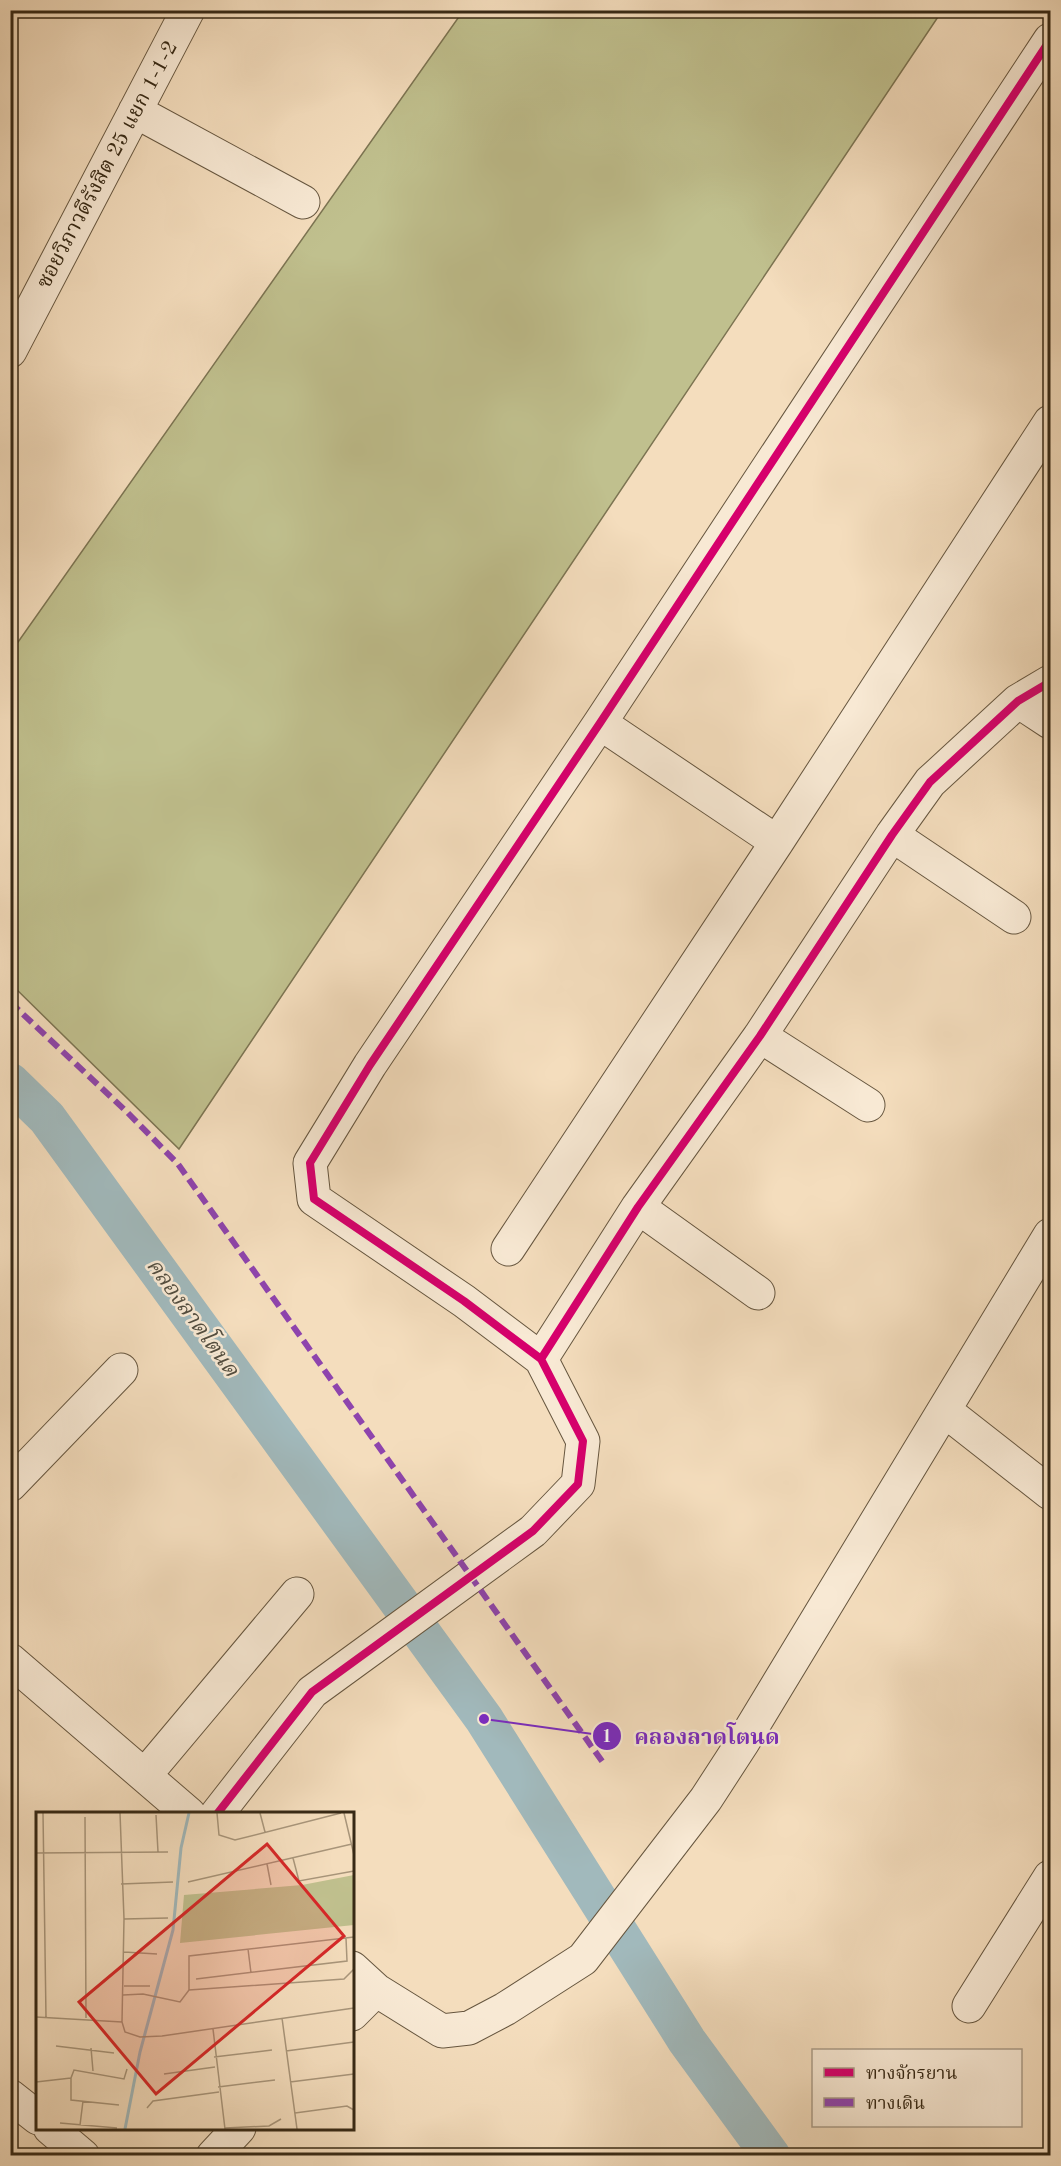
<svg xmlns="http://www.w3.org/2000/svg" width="1061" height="2166" font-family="'Old Standard TT','Noto Serif Thai',serif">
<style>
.green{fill:#c0c08e;stroke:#7c7452;stroke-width:1.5}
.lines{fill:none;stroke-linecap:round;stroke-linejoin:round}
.canal{stroke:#a1b9bc;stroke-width:39}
.street-casing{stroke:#66563f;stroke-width:35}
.street{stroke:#f8e9d4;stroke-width:33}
.quiet{stroke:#8e44ad;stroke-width:6;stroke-dasharray:12 6;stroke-linecap:butt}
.cycleway-casing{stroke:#f8e9d4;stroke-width:11}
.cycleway{stroke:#d6006c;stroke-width:8}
.labels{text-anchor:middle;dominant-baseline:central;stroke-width:5;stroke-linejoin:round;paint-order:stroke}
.street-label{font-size:21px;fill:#372915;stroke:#f8e9d4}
.water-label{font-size:22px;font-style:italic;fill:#524d3f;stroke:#f8e9d4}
.inset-river{fill:none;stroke:#a1b9bc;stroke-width:3}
.inset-road{fill:none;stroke:#a8957a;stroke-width:1.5}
.view{fill:#d62828;fill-opacity:0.15;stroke:#d62828;stroke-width:3}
.inset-edge{fill:none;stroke:#372915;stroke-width:3}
.leader{fill:none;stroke:#7b2cbf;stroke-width:2}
.callout-dot{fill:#7b2cbf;stroke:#f8e9d4;stroke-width:2}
.mark-label{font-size:18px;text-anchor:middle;font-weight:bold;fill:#fff}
.callout-label{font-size:22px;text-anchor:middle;font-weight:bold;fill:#7b2cbf;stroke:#f8e9d4;stroke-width:5;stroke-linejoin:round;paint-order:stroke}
</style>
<rect width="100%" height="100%" fill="#f4ddbd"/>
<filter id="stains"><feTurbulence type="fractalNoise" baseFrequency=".00333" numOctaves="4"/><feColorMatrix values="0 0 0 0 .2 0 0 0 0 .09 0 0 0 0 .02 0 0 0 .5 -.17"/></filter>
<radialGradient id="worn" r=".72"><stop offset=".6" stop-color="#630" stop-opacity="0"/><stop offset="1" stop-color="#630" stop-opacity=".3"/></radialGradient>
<path class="green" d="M 463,11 L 942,11 L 179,1149 L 11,984 L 11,652 Z"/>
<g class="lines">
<path class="canal" d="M 10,1082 L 47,1118 L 484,1719 L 687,2041 L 771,2156"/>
<defs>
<path id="street" d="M 135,111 L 303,202
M 10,351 L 188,10
M 1018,701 L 1050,722
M 600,723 L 777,842
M 892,835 L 1014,917
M 760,1036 L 868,1105
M 638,1207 L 758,1293
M 508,1249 L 777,842 L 1050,422
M 541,1359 L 464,1301 L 314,1199 L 310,1163 L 370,1065 L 600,723 L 1050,40
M 944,1410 L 1050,1493
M 10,1485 L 121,1370
M 10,1660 L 189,1814
M 145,1775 L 297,1594
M 217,1814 L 312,1692 L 533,1531 L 578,1484 L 583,1441 L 541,1359 L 638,1207 L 760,1036 L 892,835 L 930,782 L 1018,701 L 1050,682
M 352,1968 L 376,1990 L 442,2031 L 469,2028 L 505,2009 L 583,1959 L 706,1799 L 743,1742 L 1050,1235
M 969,2006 L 1050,1877
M 352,2014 L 376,1990
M 10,2096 L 38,2118
M 50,2128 L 83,2156
M 213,2156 L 239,2128"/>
</defs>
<use href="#street" class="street-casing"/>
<use href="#street" class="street"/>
<path class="quiet" d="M 10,1002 L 127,1112 L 178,1164 L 604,1764"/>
<defs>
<path id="cycleway" d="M 541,1359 L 464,1301 L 314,1199 L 310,1163 L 370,1065 L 600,723 L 1050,40
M 217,1814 L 312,1692 L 533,1531 L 578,1484 L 583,1441 L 541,1359 L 638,1207 L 760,1036 L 892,835 L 930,782 L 1018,701 L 1050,682"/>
</defs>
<use href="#cycleway" class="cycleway-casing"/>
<use href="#cycleway" class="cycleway"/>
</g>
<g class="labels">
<g class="street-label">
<text transform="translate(108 165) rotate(-62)">ซอยวิภาวดีรังสิต 25 แยก 1-1-2</text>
</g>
<g class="water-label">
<text transform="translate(192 1318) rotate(54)">คลองลาดโตนด</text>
</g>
</g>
<g transform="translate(36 1812)">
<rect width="318" height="318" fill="#f4ddbd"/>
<path d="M 318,63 L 318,113 L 144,131 L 148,83 L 266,73 Z" fill="#c0c08e"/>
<path class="inset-river" d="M 89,317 L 104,240 L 137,118 L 145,36 L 153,1"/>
<path class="inset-road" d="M 7,1 L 10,205M 84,1 L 88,107 L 86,210 L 89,220 L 104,225 L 126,224 L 318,196M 181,1 L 183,23 L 199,28 L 305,1M 224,1 L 229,20M 308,1 L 318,43M 120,3 L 122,40M 49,5 L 50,206M 0,41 L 132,40M 257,46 L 263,69 L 318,59M 231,52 L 235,73M 152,70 L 316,32M 85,72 L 137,70M 88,107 L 132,106M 212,137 L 215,161M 88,140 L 121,142M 160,167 L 311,149 L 310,126M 88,174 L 114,174M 153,178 L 153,144 L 318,125M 87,183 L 107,182 L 144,190 L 153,178 L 308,167 L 318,157M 0,205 L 86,210M 246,206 L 261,317M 177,217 L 189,317M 20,234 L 78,241M 55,236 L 57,259M 250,239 L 318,230M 178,245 L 236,238M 128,262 L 179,255M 0,270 L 35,266M 254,270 L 318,262M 182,275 L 239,268M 83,293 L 35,288 L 35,266 L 38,258 L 88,267 L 91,257M 111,296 L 117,289 L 183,280M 259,301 L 311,294 L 318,298M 24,311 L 81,316M 44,313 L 47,289M 189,316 L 233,314 L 245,307"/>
<path class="view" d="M 231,32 L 308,124 L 120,282 L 43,190 Z"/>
<rect width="318" height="318" class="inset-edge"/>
</g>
<path class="leader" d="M484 1719L607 1736"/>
<g class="callout-dot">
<circle cx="484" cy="1719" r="6"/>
<circle cx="607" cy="1736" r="15"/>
</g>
<g class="mark-label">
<text x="607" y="1742">1</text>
</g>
<g class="callout-label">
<text x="707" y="1744">คลองลาดโตนด</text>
</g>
<rect width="1061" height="2166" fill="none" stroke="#f4ddbd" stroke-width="36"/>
<rect x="12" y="12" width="1037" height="2142" fill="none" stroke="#372915" stroke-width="3"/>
<rect x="18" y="18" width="1025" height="2130" fill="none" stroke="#372915" stroke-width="1.5"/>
<rect x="812" y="2049" width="210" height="78" fill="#f8e9d4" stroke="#ab9c88" stroke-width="1.5"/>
<rect x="824" y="2068" width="30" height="9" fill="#d6006c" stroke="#ab9c88" stroke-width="1.5"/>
<text x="866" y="2079" font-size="18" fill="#372915">ทางจักรยาน</text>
<rect x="824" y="2098" width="30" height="9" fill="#8e44ad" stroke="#ab9c88" stroke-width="1.5"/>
<text x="866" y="2109" font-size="18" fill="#372915">ทางเดิน</text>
<rect width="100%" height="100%" filter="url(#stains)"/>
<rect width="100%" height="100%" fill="url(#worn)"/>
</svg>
